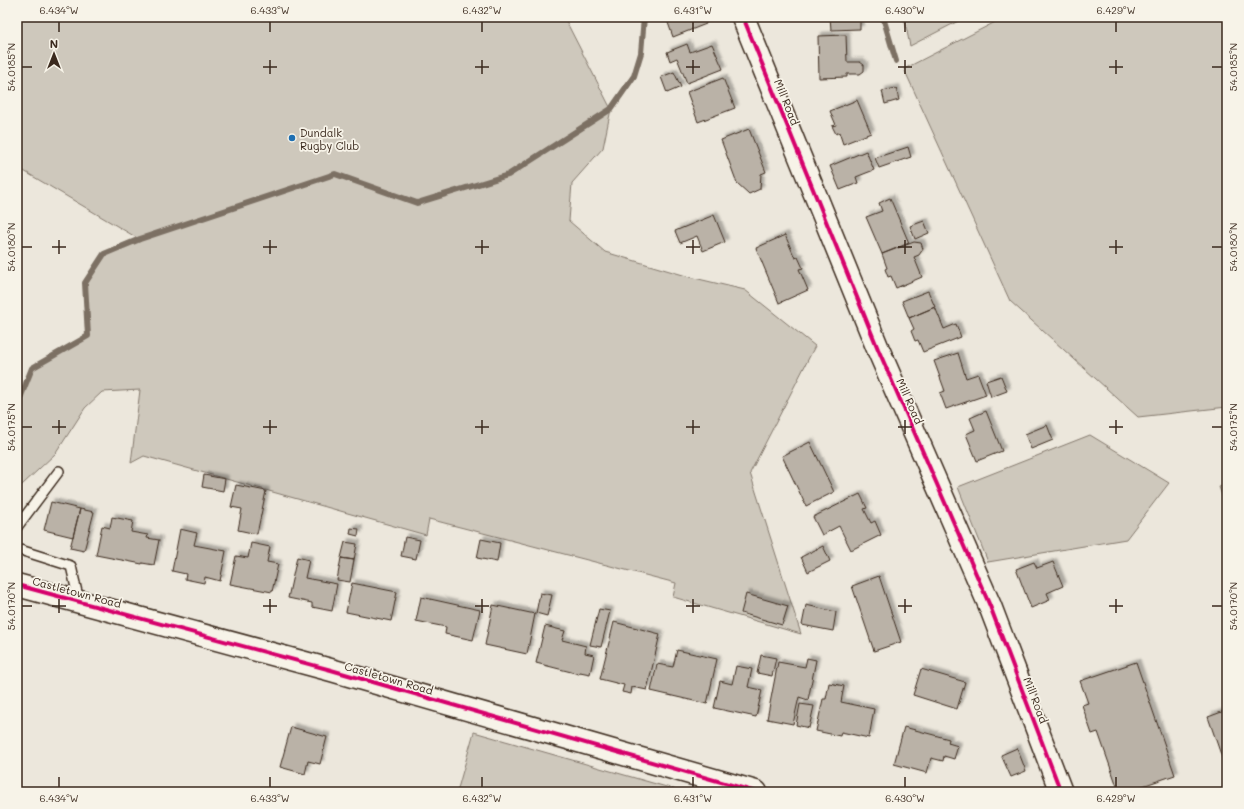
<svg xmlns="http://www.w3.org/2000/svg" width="1244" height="809" font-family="Mali,sans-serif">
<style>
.green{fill:#cec8bc;stroke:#84796d}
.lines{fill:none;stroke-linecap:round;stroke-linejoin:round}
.stream{stroke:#7c7064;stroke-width:6}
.building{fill:#bab2a7;stroke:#3b2a1e;filter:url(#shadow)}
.service-casing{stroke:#3b2a1e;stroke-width:12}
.tertiary-casing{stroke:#3b2a1e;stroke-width:25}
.secondary-casing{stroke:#3b2a1e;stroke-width:25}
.service{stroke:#f7f3e8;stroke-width:9}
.tertiary{stroke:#f7f3e8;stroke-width:22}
.secondary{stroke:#f7f3e8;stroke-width:22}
.cycleway-casing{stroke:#f7f3e8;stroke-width:6}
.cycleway{stroke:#d6006c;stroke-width:4}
.ticks{fill:none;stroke:#3b2a1e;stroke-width:1.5}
.poi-dot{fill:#1f6fb2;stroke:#f7f3e8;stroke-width:1.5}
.labels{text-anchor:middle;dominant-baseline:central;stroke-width:3.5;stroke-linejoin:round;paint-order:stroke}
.street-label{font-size:11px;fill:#3b2a1e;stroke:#f7f3e8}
.poi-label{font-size:11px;fill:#3b2a1e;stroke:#f7f3e8;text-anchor:start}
.neatline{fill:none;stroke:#3b2a1e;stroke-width:1.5}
.ticks-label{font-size:10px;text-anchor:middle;fill:#3b2a1e}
</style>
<defs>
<filter id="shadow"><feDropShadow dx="3.5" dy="-3.5" stdDeviation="1" flood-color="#0004"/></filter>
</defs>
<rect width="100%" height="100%" fill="#ece7dc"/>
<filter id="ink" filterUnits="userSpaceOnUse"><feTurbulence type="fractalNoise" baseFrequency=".025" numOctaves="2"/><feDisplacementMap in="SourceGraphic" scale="8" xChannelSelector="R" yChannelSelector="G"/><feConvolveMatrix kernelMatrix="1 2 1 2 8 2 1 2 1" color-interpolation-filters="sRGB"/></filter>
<g filter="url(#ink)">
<path class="green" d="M 17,17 L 564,17 L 611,109 L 603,148 L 572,183 L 569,221 L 605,252 L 690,277 L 745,290 L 815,346 L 750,473 L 801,634 L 673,597 L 676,583 L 429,519 L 426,535 L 144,456 L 131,463 L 140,390 L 102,392 L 85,408 L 56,453 L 22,485 L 17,487 L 17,406 L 32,368 L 88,336 L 85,283 L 104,254 L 139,239 L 17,167 Z
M 904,17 L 966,17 L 910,46 Z
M 1005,17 L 1227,17 L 1227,407 L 1138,417 L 1010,301 L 904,69 Z
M 1090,435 L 1169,483 L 1126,539 L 988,562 L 958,487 Z
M 1227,484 L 1227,510 L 1219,487 Z
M 474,732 L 684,792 L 457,792 Z"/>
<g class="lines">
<path class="stream" d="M 883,17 L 896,61
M 17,406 L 32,368 L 88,336 L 85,283 L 104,254 L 140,239 L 335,174 L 417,203 L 508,175 L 611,109 L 634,76 L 641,53 L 644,17"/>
</g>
<path class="building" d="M 666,17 L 704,17 L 706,24 L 673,37 Z
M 830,17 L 860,17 L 860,29 L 831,30 Z
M 846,35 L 847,62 L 860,62 L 864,65 L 864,71 L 860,74 L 847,74 L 847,77 L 819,78 L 818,36 Z
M 687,44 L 690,52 L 712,44 L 723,69 L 687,83 L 677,58 L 670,61 L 667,52 Z
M 674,72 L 681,87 L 667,93 L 661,77 Z
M 723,78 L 735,108 L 698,122 L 687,92 Z
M 896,88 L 899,100 L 885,104 L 882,91 Z
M 857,100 L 871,133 L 843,144 L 839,132 L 836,134 L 832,126 L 836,125 L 830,111 Z
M 749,129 L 766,172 L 761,174 L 760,189 L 749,194 L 737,183 L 721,140 Z
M 908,147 L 911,157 L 879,168 L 875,158 Z
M 866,151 L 874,170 L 856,177 L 858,183 L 840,190 L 830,166 Z
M 890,198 L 909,243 L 882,254 L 866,217 L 882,211 L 879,203 Z
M 714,215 L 725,242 L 703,251 L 697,236 L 680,243 L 675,231 Z
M 924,221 L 929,233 L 915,239 L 910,226 Z
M 785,235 L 795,258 L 798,257 L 803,268 L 799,269 L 808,290 L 779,303 L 756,248 Z
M 914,242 L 921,243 L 923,249 L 919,255 L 914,257 L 922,277 L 896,288 L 891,276 L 888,277 L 885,269 L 887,268 L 882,254 Z
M 928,291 L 935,307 L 909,318 L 902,301 Z
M 935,307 L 944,329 L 956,324 L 961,337 L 923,352 L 918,340 L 915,341 L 911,331 L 914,329 L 909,318 Z
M 958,353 L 966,378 L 978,374 L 986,395 L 946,409 L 940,393 L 945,391 L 934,361 Z
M 1001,376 L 1007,391 L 991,397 L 986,381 Z
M 986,411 L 1002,451 L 977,461 L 966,434 L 975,430 L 970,418 Z
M 1047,425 L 1053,440 L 1031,449 L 1025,434 Z
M 810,442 L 834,492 L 806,506 L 782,456 Z
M 204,475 L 225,479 L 223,491 L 202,487 Z
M 236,485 L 266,491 L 257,534 L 238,530 L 242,509 L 231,507 Z
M 860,494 L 867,508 L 864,509 L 871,523 L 875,521 L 881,535 L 851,550 L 839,526 L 822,535 L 813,517 Z
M 51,502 L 80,509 L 73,537 L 44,530 Z
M 80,509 L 94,512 L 84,551 L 70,548 Z
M 112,517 L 133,521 L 131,532 L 148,535 L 147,538 L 159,540 L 154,565 L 142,563 L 142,564 L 96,555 L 102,526 L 110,528 Z
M 351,528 L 359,529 L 358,536 L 350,534 Z
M 180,529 L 197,533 L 194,545 L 226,551 L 220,581 L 205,577 L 204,583 L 185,579 L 186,574 L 172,571 Z
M 405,537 L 420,540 L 416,559 L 401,556 Z
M 481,539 L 500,543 L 497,562 L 477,558 Z
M 345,542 L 357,544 L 354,560 L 341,558 Z
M 251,543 L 270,547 L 267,562 L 278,564 L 272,592 L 230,584 L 236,556 L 248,558 Z
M 823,546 L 830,561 L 808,572 L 801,557 Z
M 297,557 L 309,560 L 305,578 L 337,584 L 332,611 L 312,607 L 312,603 L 288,598 Z
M 341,558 L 354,560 L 350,582 L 337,580 Z
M 1034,562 L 1037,568 L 1053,562 L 1063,586 L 1047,593 L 1050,600 L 1031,608 L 1016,569 Z
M 879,576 L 901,642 L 874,651 L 852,586 Z
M 352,583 L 397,592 L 391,621 L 346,612 Z
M 540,593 L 552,595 L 547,616 L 536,613 Z
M 746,594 L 788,606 L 782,625 L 741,613 Z
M 421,597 L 480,610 L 473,640 L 445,634 L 446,627 L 416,621 Z
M 493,605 L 535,614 L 527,654 L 485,645 Z
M 806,605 L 836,612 L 833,631 L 802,625 Z
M 599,609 L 610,611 L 601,647 L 590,645 Z
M 614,622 L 660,634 L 647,690 L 632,687 L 631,694 L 622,692 L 624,685 L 600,679 Z
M 545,626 L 565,631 L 562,640 L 586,646 L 585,653 L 594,655 L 590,674 L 580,672 L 579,674 L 536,663 Z
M 677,650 L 717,659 L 707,704 L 651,691 L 657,664 L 673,667 Z
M 761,655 L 776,658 L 772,676 L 757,673 Z
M 807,658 L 816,660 L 808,700 L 799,697 L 793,724 L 767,719 L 778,662 L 805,667 Z
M 1136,662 L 1175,775 L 1125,792 L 1119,792 L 1098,732 L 1092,734 L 1082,705 L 1088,703 L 1080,681 Z
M 736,666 L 752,669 L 748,687 L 762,690 L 756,717 L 714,708 L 720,681 L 732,684 Z
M 921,669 L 965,682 L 957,709 L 913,695 Z
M 829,683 L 844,686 L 841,702 L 874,709 L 869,738 L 841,732 L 840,736 L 816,731 L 823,699 L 826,699 Z
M 800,704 L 814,706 L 809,728 L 796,725 Z
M 1227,710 L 1227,772 L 1208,717 Z
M 291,727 L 327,737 L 320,764 L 308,761 L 305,774 L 280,767 Z
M 904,727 L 949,739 L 948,743 L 958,746 L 954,759 L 944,756 L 943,761 L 931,758 L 927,773 L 894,764 Z
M 1017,748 L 1026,771 L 1011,777 L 1001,755 Z"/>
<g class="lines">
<defs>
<path id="service" d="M 17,527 L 59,471
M 17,549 L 71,566 L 79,601"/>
<path id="tertiary" d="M 743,17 L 878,349 L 990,606 L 1061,792"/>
<path id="secondary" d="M 17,585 L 331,670 L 756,792"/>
</defs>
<use href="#service" class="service-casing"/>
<use href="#tertiary" class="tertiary-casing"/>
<use href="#secondary" class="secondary-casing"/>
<use href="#service" class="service"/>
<use href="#tertiary" class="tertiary"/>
<use href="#secondary" class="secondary"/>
<defs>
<path id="cycleway" d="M 743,17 L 878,349 L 990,606 L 1061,792
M 17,585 L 331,670 L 756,792"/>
</defs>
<use href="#cycleway" class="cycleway-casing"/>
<use href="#cycleway" class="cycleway"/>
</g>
</g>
<path class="ticks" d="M 59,22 L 59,32M 270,22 L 270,32M 482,22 L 482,32M 693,22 L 693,32M 905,22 L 905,32M 1116,22 L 1116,32M 270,60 L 270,74M 482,60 L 482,74M 693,60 L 693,74M 905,60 L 905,74M 1116,60 L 1116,74M 22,67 L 32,67M 263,67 L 277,67M 475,67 L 489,67M 686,67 L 700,67M 898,67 L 912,67M 1109,67 L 1123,67M 1212,67 L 1222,67M 59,240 L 59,254M 270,240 L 270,254M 482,240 L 482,254M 693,240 L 693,254M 905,240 L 905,254M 1116,240 L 1116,254M 22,247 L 32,247M 52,247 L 66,247M 263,247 L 277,247M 475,247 L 489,247M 686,247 L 700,247M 898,247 L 912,247M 1109,247 L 1123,247M 1212,247 L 1222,247M 59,420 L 59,434M 270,420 L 270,434M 482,420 L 482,434M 693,420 L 693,434M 905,420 L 905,434M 1116,420 L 1116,434M 22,427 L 32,427M 52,427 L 66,427M 263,427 L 277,427M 475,427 L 489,427M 686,427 L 700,427M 898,427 L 912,427M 1109,427 L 1123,427M 1212,427 L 1222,427M 59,599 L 59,613M 270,599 L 270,613M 482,599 L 482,613M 693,599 L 693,613M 905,599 L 905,613M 1116,599 L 1116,613M 22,606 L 32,606M 52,606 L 66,606M 263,606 L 277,606M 475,606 L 489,606M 686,606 L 700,606M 898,606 L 912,606M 1109,606 L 1123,606M 1212,606 L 1222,606M 59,777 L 59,787M 270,777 L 270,787M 482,777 L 482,787M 693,777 L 693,787M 905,777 L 905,787M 1116,777 L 1116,787"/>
<circle class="poi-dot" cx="292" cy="138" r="4"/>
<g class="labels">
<g class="street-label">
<text transform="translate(787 102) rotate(68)">Mill Road</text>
<text transform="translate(910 401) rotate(66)">Mill Road</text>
<text transform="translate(77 592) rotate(15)">Castletown Road</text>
<text transform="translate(389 678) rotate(16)">Castletown Road</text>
<text transform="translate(1036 700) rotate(69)">Mill Road</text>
</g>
<g class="poi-label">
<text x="300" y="132">Dundalk<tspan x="300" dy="13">Rugby Club</tspan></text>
</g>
</g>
<rect width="1244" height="809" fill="none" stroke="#f7f3e8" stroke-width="44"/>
<g transform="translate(54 54)" stroke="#f7f3e8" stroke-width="3" paint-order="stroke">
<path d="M0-3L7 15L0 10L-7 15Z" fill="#3b2a1e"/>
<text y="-6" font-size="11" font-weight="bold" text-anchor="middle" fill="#3b2a1e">N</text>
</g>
<rect x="22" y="22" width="1200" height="765" class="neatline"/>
<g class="ticks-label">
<text x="59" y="14">6.434°W</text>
<text x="270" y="14">6.433°W</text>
<text x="482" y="14">6.432°W</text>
<text x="693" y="14">6.431°W</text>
<text x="905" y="14">6.430°W</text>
<text x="1116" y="14">6.429°W</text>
<text transform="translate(11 67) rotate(-90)" y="4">54.0185°N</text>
<text transform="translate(1233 67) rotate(-90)" y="4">54.0185°N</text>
<text transform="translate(11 247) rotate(-90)" y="4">54.0180°N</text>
<text transform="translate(1233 247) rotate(-90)" y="4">54.0180°N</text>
<text transform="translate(11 427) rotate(-90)" y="4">54.0175°N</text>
<text transform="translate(1233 427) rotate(-90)" y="4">54.0175°N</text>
<text transform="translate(11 606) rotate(-90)" y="4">54.0170°N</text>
<text transform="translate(1233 606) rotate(-90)" y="4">54.0170°N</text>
<text x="59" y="802">6.434°W</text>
<text x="270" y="802">6.433°W</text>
<text x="482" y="802">6.432°W</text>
<text x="693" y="802">6.431°W</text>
<text x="905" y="802">6.430°W</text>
<text x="1116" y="802">6.429°W</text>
</g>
</svg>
